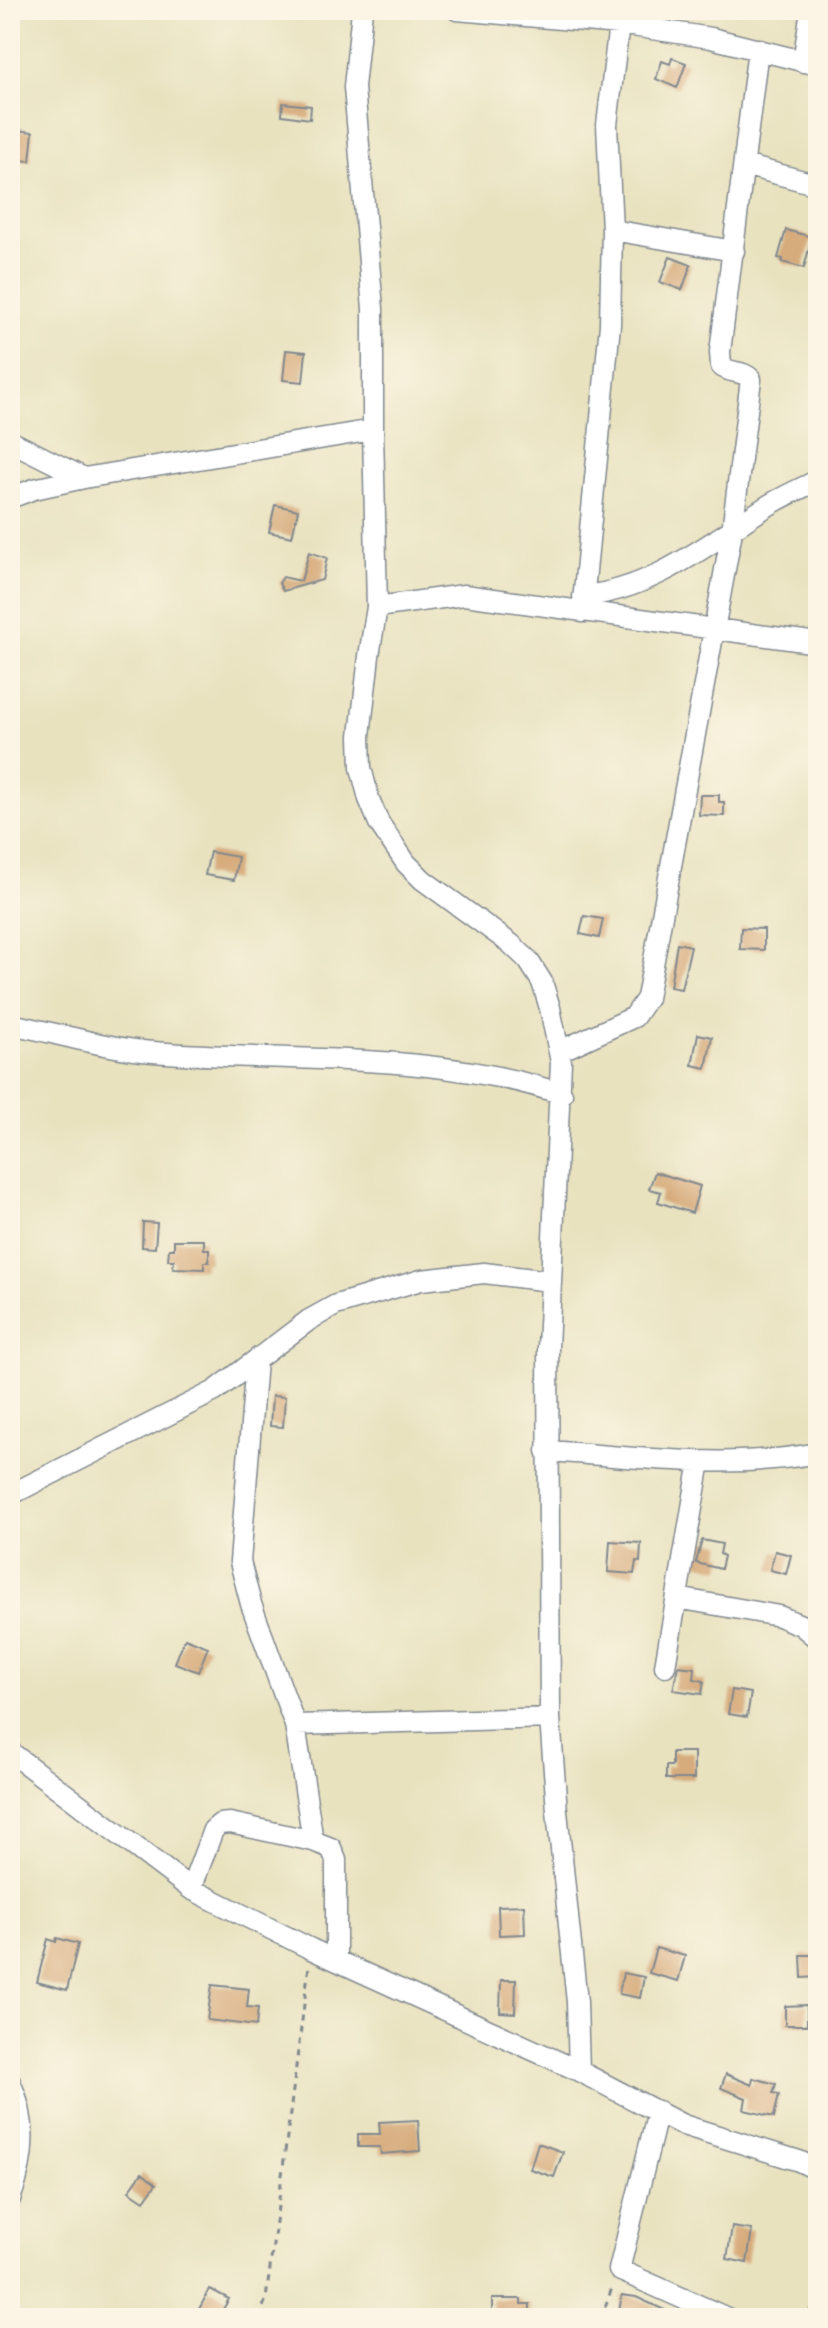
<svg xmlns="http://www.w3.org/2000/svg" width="828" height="2328" font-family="'Balsamiq Sans',sans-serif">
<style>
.building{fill:#d7ac7d}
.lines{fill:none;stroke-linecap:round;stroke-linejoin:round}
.minor-casing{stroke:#82888e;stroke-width:23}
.path{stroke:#82888e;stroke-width:3;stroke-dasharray:6 6;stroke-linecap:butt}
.minor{stroke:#fff;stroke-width:20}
</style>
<rect width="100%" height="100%" fill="#fcf5e5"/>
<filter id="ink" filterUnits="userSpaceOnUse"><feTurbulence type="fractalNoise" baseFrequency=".0125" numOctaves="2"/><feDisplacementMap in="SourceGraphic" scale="16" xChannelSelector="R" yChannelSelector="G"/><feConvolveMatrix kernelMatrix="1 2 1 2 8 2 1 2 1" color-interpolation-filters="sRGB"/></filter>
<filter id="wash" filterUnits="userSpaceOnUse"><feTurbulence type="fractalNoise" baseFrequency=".006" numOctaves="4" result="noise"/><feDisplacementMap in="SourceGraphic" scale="32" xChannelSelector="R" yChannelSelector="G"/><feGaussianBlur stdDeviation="1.8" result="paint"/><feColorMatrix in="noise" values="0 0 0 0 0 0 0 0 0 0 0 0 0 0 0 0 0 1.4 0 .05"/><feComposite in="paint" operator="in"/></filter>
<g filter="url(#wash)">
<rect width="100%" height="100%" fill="#e8e2bf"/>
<g id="blocks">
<path class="building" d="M 672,58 L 686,63 L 677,88 L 656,79 L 662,61 L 670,64 Z
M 283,103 L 311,106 L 310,119 L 282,115 Z
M 10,129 L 33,132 L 30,161 L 17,160 L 17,156 L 12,156 Z
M 786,230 L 812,237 L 804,268 L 782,262 L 783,259 L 778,258 Z
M 670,257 L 691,265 L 682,290 L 660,282 Z
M 286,350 L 306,352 L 303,382 L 283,380 Z
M 275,505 L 298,510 L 292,537 L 269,532 Z
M 309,552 L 327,558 L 322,580 L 283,591 L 279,583 L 283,577 L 301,581 Z
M 700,795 L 719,795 L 719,802 L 724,802 L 724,816 L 699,815 Z
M 210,852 L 238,857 L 234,880 L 205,875 Z
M 584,916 L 603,919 L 599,938 L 580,934 Z
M 741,928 L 764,929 L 764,950 L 740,949 Z
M 677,943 L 691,946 L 681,989 L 670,987 Z
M 698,1034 L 712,1037 L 706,1068 L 692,1065 Z
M 655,1172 L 700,1186 L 692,1213 L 658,1202 L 661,1192 L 649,1189 Z
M 143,1222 L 157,1223 L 155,1248 L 142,1247 Z
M 174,1240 L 204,1240 L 204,1249 L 209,1249 L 209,1262 L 204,1262 L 204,1269 L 173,1268 L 174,1260 L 168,1260 L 169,1249 L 174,1249 Z
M 272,1396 L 285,1397 L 283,1427 L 270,1426 Z
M 702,1540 L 722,1544 L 720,1554 L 724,1556 L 721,1569 L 696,1563 Z
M 610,1541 L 641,1543 L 640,1562 L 636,1561 L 634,1574 L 608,1572 Z
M 775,1551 L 791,1555 L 786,1574 L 770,1570 Z
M 185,1638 L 208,1647 L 198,1672 L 175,1663 Z
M 678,1666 L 695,1668 L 694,1679 L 704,1681 L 702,1694 L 673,1690 Z
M 732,1690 L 751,1693 L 747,1717 L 728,1714 Z
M 672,1752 L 694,1752 L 694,1779 L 666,1779 L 666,1766 L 672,1766 Z
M 524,1905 L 525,1934 L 499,1935 L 498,1906 Z
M 57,1938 L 78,1944 L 67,1990 L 37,1982 L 48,1939 L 56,1942 Z
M 656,1948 L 685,1956 L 678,1981 L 649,1973 Z
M 801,1955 L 817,1955 L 817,1977 L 802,1978 Z
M 623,1973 L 644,1977 L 640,1998 L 619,1994 Z
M 501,1980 L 516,1980 L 515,2013 L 500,2012 Z
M 212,1985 L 249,1989 L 247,2007 L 258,2008 L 256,2026 L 207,2020 Z
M 807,2005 L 807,2025 L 785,2025 L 785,2006 Z
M 726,2074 L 752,2085 L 753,2078 L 776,2084 L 773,2093 L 779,2094 L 774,2117 L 744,2110 L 746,2098 L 721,2088 Z
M 418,2120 L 420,2151 L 381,2154 L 380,2147 L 358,2147 L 358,2134 L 380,2134 L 379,2122 Z
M 538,2143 L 563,2152 L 554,2177 L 530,2169 Z
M 142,2173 L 156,2184 L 144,2201 L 129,2191 Z
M 732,2227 L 752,2230 L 747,2263 L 727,2259 Z
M 210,2289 L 229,2299 L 218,2318 L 199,2309 Z
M 622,2295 L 636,2297 L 682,2318 L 654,2318 L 619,2311 Z
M 492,2299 L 521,2299 L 521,2304 L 530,2304 L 530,2318 L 504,2318 L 504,2313 L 492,2313 Z"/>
</g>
</g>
<g filter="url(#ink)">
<use href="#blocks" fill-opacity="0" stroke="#82888e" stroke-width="2"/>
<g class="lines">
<defs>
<path id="minor" d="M 362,10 L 354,87 L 373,309 L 373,430
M 457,10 L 619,24 L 711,38 L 818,65
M 803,62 L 811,10
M 744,165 L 818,185
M 612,230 L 734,251
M 10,441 L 84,478
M 10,498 L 34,489 L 84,478 L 373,430 L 377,607 L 369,656 L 360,736 L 361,768 L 369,799 L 379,823 L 406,863 L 423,880 L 511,944 L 528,960 L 542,982 L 550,1008 L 561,1062 L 548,1348 L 550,1718 L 557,1811 L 577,2002 L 579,2071 L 683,2125 L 799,2161 L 818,2170
M 583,596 C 654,590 710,542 769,505 C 784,496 802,488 818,480
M 377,607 L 464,595 L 818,643
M 582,612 L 610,325 L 612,230 L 607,125 L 619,24
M 10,1024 C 57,1033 105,1048 153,1052 C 289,1063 431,1050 562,1094
M 560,1051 L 634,1017 L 647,998 L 732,531 L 751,379 C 743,370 730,374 721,366 L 720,352 L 758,49
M 256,1361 L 240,1562 L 251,1604 L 295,1725 L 313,1841
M 547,1451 C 637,1457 729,1470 818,1453
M 10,1495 L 215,1391 L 309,1320 L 336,1305 L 421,1280 L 484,1273 L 550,1281
M 677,1598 L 779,1616 L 801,1625 L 818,1639
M 665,1666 L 700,1461
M 295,1725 L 550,1718
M 10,1752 L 191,1889 L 311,1949 L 579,2071
M 191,1889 L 213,1830 L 220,1824 L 230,1823 L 313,1841 L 331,1848 L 336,1860 L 336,1960
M 10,2082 C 28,2120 25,2160 10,2199
M 658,2111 L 619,2270 L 727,2318
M 818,2318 L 818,2317"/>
</defs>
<use href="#minor" class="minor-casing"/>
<path class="path" d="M 259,2318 L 266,2299 L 309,1966
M 601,2318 L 612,2288"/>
<use href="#minor" class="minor"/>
</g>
</g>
<rect width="828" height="2328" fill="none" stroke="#fcf5e5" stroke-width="40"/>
</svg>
